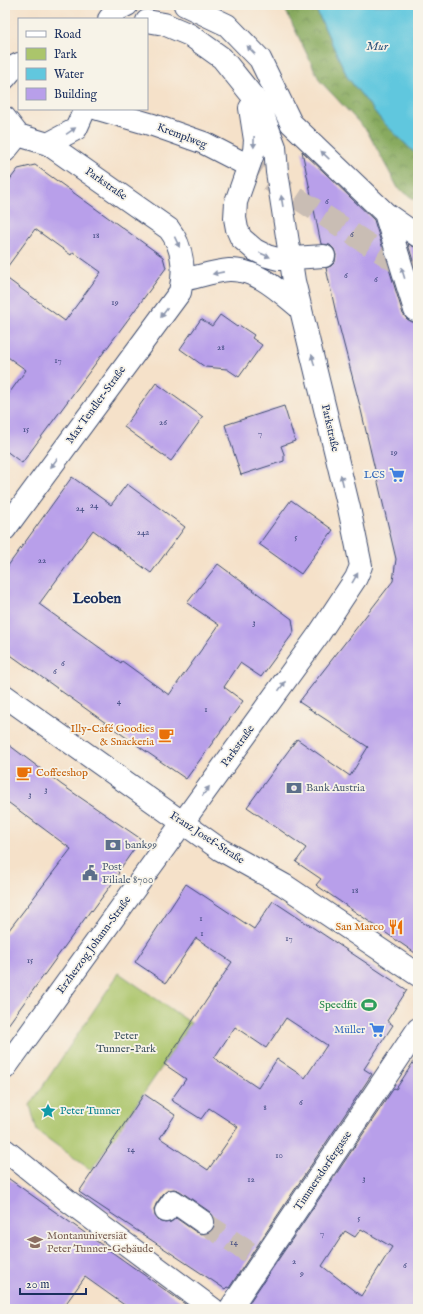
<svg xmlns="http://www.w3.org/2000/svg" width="423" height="1314" font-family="'IM FELL English',serif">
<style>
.green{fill:#abc56b;stroke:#637a64}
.forest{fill:url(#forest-crowns);stroke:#526c5e}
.water{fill:#61c7de;stroke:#3e7b9e}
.building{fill:#b89fea;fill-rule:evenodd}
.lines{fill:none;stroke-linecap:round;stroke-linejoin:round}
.minor-tunnel{stroke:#c9bdb4;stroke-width:22;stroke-dasharray:22 11;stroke-linecap:butt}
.minor-casing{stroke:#3c4a6e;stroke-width:24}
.minor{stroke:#fff;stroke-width:22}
.oneway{fill:#8d97ae}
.labels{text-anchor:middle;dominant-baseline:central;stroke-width:3.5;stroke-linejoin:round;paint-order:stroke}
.number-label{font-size:9px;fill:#424b81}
.street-label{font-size:11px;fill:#1b2f5e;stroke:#f7f3e8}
.shop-label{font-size:11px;fill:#366cbe;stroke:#f7f3e8;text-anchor:end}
.food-label{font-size:11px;fill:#c56008;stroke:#f7f3e8;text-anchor:end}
.service-label{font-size:11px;fill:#4e5e75;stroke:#f7f3e8;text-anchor:start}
.leisure-label{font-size:11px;fill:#27864d;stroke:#f7f3e8;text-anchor:end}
.park-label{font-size:11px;fill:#3f5461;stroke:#f7f3e8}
.culture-label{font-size:11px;fill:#0d838f;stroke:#f7f3e8;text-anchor:start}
.education-label{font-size:11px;fill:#785e54;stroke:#f7f3e8;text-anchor:start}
.water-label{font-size:12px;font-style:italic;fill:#2c557e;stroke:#f7f3e8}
.district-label{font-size:15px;font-weight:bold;fill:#1b2f5e;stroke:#f7f3e8}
</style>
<defs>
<pattern id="forest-crowns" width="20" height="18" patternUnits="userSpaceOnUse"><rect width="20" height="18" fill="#88aa5f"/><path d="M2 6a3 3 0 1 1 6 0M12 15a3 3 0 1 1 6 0" fill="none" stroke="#6e8b52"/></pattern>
</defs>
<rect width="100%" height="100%" fill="#f7f3e8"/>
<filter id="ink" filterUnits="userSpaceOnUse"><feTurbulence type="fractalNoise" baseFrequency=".025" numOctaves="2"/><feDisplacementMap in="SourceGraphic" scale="8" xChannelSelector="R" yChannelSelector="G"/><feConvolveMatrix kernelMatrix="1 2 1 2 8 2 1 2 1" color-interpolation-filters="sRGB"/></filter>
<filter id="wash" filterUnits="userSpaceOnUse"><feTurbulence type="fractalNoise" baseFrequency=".012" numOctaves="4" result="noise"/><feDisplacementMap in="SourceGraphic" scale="16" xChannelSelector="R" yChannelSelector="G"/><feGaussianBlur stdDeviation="0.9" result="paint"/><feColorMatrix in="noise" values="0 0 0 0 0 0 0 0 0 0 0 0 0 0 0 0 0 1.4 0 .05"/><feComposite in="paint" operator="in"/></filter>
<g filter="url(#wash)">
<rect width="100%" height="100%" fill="#f5e1c9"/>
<path class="green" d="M 119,973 L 191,1023 L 164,1064 L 91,1170 L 37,1131 L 30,1105 Z"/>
<path class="forest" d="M 283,5 L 314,5 L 348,78 L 383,122 L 418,156 L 418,202 L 398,188 L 367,131 L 320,81 Z"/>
<path class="water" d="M 314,5 L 418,5 L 418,156 L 383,122 L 348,78 Z"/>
<g id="blocks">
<path class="building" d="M 302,151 L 374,220 L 403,314 L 407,319 L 412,322 L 418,322 L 418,955 L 316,885 L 321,879 L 296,862 L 306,848 L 247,807 L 297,739 L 350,776 L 368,747 L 299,702 L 393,581 L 396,559 L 361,410 L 337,318 L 326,268 L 331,266 L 335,262 L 336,255 L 334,249 L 330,245 L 321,244 Z
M 35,165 L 163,257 L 166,268 L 22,463 L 5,450 L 5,399 L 26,370 L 5,355 L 5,277 L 65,321 L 101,272 L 73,252 L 71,255 L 35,229 L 5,270 L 5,186 L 18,169 Z
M 408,244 L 418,248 L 418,277 Z
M 220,315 L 237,327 L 239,325 L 254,335 L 252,338 L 262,345 L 239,377 L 227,369 L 205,367 L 180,349 L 201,319 L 212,326 Z
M 156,383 L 203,417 L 171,461 L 124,427 Z
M 284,406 L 295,441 L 281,446 L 284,454 L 284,461 L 241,475 L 225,425 Z
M 72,477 L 111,505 L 127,484 L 185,527 L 151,573 L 93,530 L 39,604 L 121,663 L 122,661 L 169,695 L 219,625 L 187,603 L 218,564 L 292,619 L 294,632 L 261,677 L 240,663 L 224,687 L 243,701 L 186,779 L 131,741 L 5,651 L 5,570 Z
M 291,500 L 333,530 L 301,574 L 259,544 Z
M 5,742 L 62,785 L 141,839 L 118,872 L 119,873 L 109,888 L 92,911 L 91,910 L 5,1029 L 5,935 L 71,849 L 5,800 Z
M 186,884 L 254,929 L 273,901 L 407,990 L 387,1021 L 393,1025 L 364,1069 L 372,1074 L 229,1288 L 227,1287 L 225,1289 L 79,1192 L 144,1094 L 175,1115 L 160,1138 L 208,1170 L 238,1127 L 209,1108 L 201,1119 L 171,1100 L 186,1079 L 164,1064 L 232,962 L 196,938 L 166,983 L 135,962 ZM 286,1018 L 327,1045 L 305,1078 L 277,1059 L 258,1088 L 214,1058 L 235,1027 L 266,1048 ZM 174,1189 L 180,1191 L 210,1212 L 214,1217 L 215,1223 L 213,1229 L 208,1233 L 202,1234 L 196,1232 L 176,1218 L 171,1222 L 165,1223 L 159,1221 L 155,1216 L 154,1210 L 156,1204 L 163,1194 L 168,1190 Z
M 418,1055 L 418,1309 L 258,1309 L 249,1303 L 394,1088 L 396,1089 ZM 361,1229 L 392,1247 L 361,1296 L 322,1266 L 345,1231 L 355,1237 Z
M 5,1176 L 47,1206 L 192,1309 L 130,1309 L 85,1277 L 62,1309 L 5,1309 Z"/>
</g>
</g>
<g filter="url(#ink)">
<use href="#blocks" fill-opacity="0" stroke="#3c4a6e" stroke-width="1"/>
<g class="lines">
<path class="minor-tunnel" d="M 241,162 L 418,276
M 203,1222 L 250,1253"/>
<defs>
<path id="minor" d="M 185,5 L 227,25 L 260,59 L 291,123 L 385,213 L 415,310
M 109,19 L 117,10 L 127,5
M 5,78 L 15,66 L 19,64
M 250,108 L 255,140 L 254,151 L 236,202 L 235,218 L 237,229 L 241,238 L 255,250 L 267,256 L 278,259 L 324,256
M 98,109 L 153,125 L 204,143 L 241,162
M 5,118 L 18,135 L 48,144 L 169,229 C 183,247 185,270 180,292 L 5,529
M 48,144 L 76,129 L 85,109
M 5,151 L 18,135
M 385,213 L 418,236
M 183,280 C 198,277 214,271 229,270 C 258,269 280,292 301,309
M 5,696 L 221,850 L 284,885 L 418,975
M 5,1068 L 319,634 L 356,578 L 361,566 L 349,508 L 294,281 L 277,172 L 275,147 L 259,104 L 222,58 L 190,35 L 164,24 L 147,21
M 5,1150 L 68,1201 L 213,1309
M 166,1211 L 173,1201 L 203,1222
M 230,1309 L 418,1029"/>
</defs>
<use href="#minor" class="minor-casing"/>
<use href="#minor" class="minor"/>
</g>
<defs><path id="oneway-solid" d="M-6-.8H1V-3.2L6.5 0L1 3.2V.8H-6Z"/></defs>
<g class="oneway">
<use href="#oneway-solid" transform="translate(251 50) rotate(-134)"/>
<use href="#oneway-solid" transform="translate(71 131) rotate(-34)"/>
<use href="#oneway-solid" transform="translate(254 142) rotate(91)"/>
<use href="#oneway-solid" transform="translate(325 155) rotate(-136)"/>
<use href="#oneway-solid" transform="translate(282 201) rotate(-99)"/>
<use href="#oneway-solid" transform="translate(177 242) rotate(65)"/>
<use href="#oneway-solid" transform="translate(265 255) rotate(23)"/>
<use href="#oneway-solid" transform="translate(218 273) rotate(169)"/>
<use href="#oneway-solid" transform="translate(403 273) rotate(-107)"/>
<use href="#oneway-solid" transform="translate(164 313) rotate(126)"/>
<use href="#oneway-solid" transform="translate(313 360) rotate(-104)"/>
<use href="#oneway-solid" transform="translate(54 463) rotate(126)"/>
<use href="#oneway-solid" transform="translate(342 480) rotate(-104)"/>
<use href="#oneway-solid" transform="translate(355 578) rotate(-60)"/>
<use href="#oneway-solid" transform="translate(282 686) rotate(-54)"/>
<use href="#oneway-solid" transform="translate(206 791) rotate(-54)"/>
</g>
</g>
<defs>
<symbol id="supermarket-bare" viewBox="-9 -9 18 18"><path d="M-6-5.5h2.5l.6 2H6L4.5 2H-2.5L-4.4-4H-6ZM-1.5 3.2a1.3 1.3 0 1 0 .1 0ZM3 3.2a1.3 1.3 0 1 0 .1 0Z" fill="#3f7fe0" stroke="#f7f3e8" stroke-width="2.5" paint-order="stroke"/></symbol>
<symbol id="cafe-bare" viewBox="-9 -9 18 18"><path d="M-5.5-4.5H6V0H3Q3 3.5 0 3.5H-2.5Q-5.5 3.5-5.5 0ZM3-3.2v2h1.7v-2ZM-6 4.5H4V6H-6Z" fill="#e8710a" stroke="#f7f3e8" stroke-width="2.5" paint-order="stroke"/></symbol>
<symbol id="bank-bare" viewBox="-9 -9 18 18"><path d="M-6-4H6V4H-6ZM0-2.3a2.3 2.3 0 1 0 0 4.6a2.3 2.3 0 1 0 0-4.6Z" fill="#5c6f8a" stroke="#f7f3e8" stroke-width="2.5" paint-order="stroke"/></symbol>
<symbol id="civic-bare" viewBox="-9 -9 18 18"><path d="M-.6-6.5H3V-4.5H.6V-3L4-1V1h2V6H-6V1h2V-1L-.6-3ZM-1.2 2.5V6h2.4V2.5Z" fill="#5c6f8a" stroke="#f7f3e8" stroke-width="2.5" paint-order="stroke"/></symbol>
<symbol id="restaurant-bare" viewBox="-9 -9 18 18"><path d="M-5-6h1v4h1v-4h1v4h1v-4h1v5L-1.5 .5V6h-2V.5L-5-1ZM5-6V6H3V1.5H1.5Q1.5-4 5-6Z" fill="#e8710a" stroke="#f7f3e8" stroke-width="2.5" paint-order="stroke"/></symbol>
<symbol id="stadium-bare" viewBox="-9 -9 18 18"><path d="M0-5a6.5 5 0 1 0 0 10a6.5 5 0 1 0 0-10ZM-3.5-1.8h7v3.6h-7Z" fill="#2e9e5b" stroke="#f7f3e8" stroke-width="2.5" paint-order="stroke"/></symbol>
<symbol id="sight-bare" viewBox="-9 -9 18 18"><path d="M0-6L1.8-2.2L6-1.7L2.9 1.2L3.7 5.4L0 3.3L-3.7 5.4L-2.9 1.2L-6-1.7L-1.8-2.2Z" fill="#0f9aa8" stroke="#f7f3e8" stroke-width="2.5" paint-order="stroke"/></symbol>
<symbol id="university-bare" viewBox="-9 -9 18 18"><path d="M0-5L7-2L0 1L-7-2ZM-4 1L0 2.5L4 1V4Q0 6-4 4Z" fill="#8d6e63" stroke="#f7f3e8" stroke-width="2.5" paint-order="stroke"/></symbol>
</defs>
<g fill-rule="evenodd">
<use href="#supermarket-bare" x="386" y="464" width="22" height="22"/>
<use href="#cafe-bare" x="155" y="724" width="22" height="22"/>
<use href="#cafe-bare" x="13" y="762" width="22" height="22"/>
<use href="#bank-bare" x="283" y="777" width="22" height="22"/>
<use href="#bank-bare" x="102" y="834" width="22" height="22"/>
<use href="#civic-bare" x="79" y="862" width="22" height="22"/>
<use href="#restaurant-bare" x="385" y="916" width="22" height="22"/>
<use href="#stadium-bare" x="358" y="994" width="22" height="22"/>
<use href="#supermarket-bare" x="366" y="1019" width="22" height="22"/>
<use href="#sight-bare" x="37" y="1100" width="22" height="22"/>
<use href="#university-bare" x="24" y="1231" width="22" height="22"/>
</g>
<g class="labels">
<g class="number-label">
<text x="327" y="201">6</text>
<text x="352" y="234">6</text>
<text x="96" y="235">18</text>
<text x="346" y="275">6</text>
<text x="376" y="279">6</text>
<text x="115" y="302">19</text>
<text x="221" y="347">28</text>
<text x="58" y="360">17</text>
<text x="163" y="422">26</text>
<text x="26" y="429">15</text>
<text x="260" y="433">7</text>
<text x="394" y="452">19</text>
<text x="94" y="505">24</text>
<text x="80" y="508">24</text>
<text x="143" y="532">24a</text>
<text x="296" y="537">5</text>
<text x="42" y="560">22</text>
<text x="254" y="622">3</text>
<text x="63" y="663">6</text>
<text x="55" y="671">6</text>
<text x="119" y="701">4</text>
<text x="206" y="709">1</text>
<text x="46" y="789">3</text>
<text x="30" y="794">3</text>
<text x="355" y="890">18</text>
<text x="201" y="918">1</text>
<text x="202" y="933">1</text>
<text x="289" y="938">17</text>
<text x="30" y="960">15</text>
<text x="301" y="1102">6</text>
<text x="265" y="1107">8</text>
<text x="131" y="1149">14</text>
<text x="279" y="1155">10</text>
<text x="364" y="1178">3</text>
<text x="251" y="1179">12</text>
<text x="359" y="1218">5</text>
<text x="322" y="1233">7</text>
<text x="234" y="1242">14</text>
<text x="294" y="1261">2</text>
<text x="405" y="1265">6</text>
<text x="302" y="1273">9</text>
</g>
<g class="street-label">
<text transform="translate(182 136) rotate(21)">Kremplweg</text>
<text transform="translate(106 184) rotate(35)">Parkstraße</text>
<text transform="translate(96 405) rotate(-54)">Max Tendler-Straße</text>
<text transform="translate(330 428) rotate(77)">Parkstraße</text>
<text transform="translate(238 746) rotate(-54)">Parkstraße</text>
<text transform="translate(207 838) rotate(33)">Franz Josef-Straße</text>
<text transform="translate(94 945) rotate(-54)">Erzherzog Johann-Straße</text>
<text transform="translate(323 1171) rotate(-56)">Timmersdorfergasse</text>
</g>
<g class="shop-label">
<text x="385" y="475">LCS</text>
<text x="365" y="1030">Müller</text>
</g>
<g class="food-label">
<text x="154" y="729">Illy-Café Goodies<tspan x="154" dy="13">&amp; Snackeria</tspan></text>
<text x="36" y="773" text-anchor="start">Coffeeshop</text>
<text x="384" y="927">San Marco</text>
</g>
<g class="service-label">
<text x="306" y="788">Bank Austria</text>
<text x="125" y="845">bank99</text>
<text x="102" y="867">Post<tspan x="102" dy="13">Filiale 8700</tspan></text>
</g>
<g class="leisure-label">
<text x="357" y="1005">Speedfit</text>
</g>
<g class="park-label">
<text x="126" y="1036">Peter<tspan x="126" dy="13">Tunner-Park</tspan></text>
</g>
<g class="culture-label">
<text x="60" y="1111">Peter Tunner</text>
</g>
<g class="education-label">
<text x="47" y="1236">Montanuniversiät<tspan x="47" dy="13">Peter Tunner-Gebäude</tspan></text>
</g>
<g class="water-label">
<text x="377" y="46">Mur</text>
</g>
<g class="district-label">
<text x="97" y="598">Leoben</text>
</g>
</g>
<rect width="423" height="1314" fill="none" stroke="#f7f3e8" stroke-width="20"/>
<rect x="18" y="18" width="130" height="92" fill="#f7f3e8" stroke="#9fa5b1"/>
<rect x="26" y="31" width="20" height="6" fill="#ffffff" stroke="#9fa5b1"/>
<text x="54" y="38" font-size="12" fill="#1b2f5e">Road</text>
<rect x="26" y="48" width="20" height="12" fill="#abc56b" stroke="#9fa5b1"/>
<text x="54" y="58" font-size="12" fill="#1b2f5e">Park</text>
<rect x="26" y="68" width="20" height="12" fill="#61c7de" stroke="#9fa5b1"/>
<text x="54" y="78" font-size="12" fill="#1b2f5e">Water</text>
<rect x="26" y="88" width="20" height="12" fill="#b89fea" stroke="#9fa5b1"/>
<text x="54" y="98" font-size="12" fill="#1b2f5e">Building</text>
<path d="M20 1288v6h66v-6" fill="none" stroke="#1b2f5e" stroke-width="2"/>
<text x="26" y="1288" font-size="12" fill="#1b2f5e" stroke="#f7f3e8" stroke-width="3" paint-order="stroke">20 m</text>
</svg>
